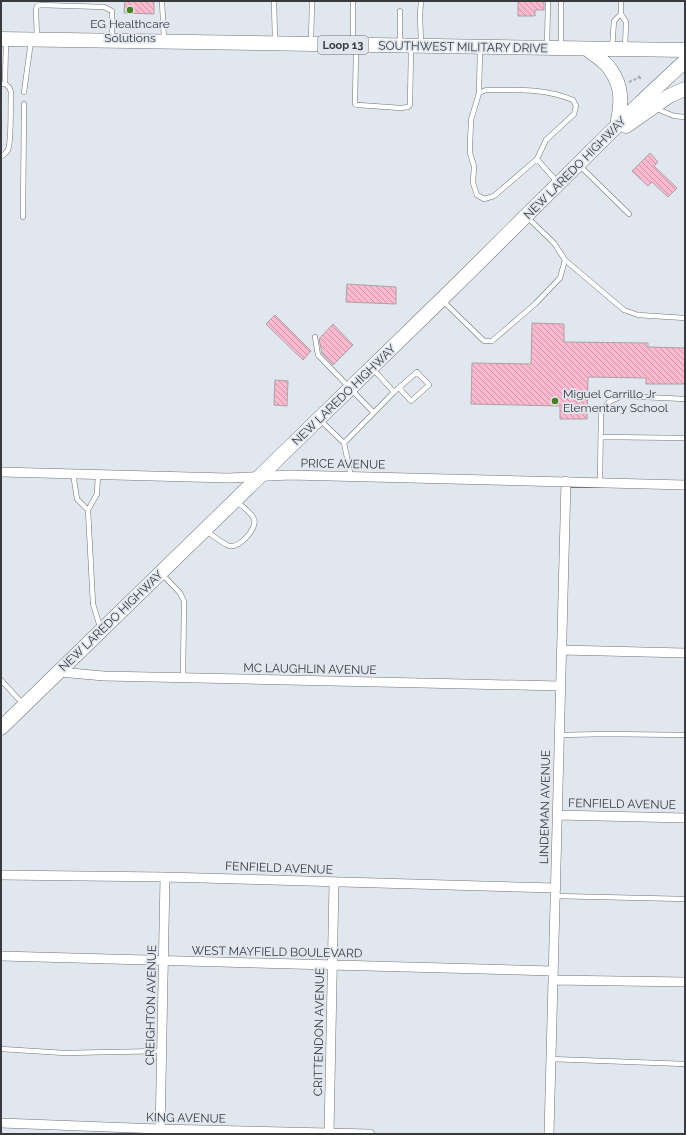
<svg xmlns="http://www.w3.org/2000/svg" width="686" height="1135" font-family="Raleway,sans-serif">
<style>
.building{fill:url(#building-back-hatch);stroke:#aba1a4}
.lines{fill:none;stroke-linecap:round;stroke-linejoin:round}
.lane-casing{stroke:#6e7379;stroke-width:5.5}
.street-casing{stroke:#6e7379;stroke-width:10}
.primary-casing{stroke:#6e7379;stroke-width:15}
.path{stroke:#acb1b6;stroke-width:2;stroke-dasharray:3 2;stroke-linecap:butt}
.lane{stroke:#fff;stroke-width:4.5}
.street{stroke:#fff;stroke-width:9}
.primary{stroke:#fff;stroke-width:14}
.poi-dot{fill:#47821f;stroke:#e1e7ee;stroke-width:1.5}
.labels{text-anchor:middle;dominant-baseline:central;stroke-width:3.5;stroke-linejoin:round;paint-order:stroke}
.shield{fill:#e1e7ee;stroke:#6b6e72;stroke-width:1}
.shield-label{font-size:11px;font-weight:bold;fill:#383a3d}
.poi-label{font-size:12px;fill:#383a3d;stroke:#e1e7ee}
.street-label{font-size:12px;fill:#383a3d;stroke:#e1e7ee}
</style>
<defs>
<pattern id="building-back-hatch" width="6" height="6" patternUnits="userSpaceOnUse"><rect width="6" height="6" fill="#fab9ce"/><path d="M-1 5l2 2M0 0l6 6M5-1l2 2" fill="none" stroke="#cb97a8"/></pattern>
</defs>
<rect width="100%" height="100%" fill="#e1e7ee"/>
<path class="building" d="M 125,1 L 154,1 L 154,14 L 124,13 Z
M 518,1 L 544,1 L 544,10 L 535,10 L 535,16 L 518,16 Z
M 650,153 L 658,162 L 654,166 L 677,188 L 668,197 L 652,182 L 648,186 L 632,171 Z
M 347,284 L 396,287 L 396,304 L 346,302 Z
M 275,315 L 311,351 L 303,360 L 266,324 Z
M 532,323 L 564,324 L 564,342 L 648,343 L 648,347 L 685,348 L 685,384 L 646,384 L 646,378 L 588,377 L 587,419 L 560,419 L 560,406 L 471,404 L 472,363 L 531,364 Z
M 333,324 L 353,345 L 333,365 L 322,353 L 319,339 Z
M 275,380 L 288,381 L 287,406 L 274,405 Z"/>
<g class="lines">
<defs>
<path id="lane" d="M 162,1 L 164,40
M 274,1 L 275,41
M 353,1 L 353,43
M 421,1 L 420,15 L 421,44
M 561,1 L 561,47
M 621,1 L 621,14 L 626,22 L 625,48
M 400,11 L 400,44
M 37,39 L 36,9 L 37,6 L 40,5 L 104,7 L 112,11 L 112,39
M 311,42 L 312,1
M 547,46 L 548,1
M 356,47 L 355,104 L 358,105 L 401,108 L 408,107 L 410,105 L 411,48
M 612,48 L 614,21 L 621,14
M 1,84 L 5,84 L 6,40
M 24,92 L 31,41
M 479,93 L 480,48
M 657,109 L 674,116 L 685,117
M 1,156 C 4,155 6,153 8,150 C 12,139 10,106 11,92 L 9,87 L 5,84
M 537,159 L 494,196 L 484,199 L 477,195 L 473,183 L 474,166 L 470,153 L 470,145 L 471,120 L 479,93 L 486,90 C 516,90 545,88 573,100 L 576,106 L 574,114 L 546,140 L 537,159 L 558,183
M 580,166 L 629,214
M 23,217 L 24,104
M 565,260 L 624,310 L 638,315 L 685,318
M 443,301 L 484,341 L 492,341 L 535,304 L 560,278 L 565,260 L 554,243 L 527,217
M 315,337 L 318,355 L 373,412
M 372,368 L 394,392
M 320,420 L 344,443
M 601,437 L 685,438
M 73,473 L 77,499 L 88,510
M 98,474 L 97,494 L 88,510 L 93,604 L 100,627
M 351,477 L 344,443 L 394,392 L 417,372 L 429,385 L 411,401 L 399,388
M 600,482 L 601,412 L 609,402 L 622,396 L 685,399
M 205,530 C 212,535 222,543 229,546 C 239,549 258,528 254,519 C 252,513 242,506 236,501
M 162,574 L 180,593 L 184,601 L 183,678
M 1,680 L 23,704
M 559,735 L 607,734 L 685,735
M 555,896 L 685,899
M 1,1049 L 65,1053 L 162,1051
M 551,1059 L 685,1064"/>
<path id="street" d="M 1,472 L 228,478 L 290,475 L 685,485
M 561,650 L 685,653
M 59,672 L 104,676 L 560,686
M 557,815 L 685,818
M 1,875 L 165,877 L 556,888
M 1,956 L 553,971
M 553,980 L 685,982
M 1,1123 L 160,1129 L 370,1134
M 160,1134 L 165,877
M 329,1134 L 334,882
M 549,1134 L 566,481"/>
<path id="primary" d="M 1,39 L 685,50
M 587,49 C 594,55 605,61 610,69 C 624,88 621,105 617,126
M 626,126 L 669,96 L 685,89
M 1,728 L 442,299 L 640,103 L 685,61"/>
</defs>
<use href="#lane" class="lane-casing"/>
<use href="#street" class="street-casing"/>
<use href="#primary" class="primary-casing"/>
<path class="path" d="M 638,78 L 641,74
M 629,82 L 638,78 L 643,78"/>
<use href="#lane" class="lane"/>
<use href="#street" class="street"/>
<use href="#primary" class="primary"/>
</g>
<g class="poi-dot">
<circle cx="130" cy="10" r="4"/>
<circle cx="555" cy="401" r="4"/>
</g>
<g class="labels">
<rect class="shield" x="318" y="36" width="50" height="18" rx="3"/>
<g class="shield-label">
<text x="343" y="45">Loop 13</text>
</g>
<g class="poi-label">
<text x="130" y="24">EG Healthcare<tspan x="130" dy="14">Solutions</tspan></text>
<text x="563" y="394" text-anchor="start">Miguel Carrillo Jr<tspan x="563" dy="14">Elementary School</tspan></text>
</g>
<g class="street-label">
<text transform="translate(463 47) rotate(1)">SOUTHWEST MILITARY DRIVE</text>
<text transform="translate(575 168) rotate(-45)">NEW LAREDO HIGHWAY</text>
<text transform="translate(344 395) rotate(-44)">NEW LAREDO HIGHWAY</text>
<text transform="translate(343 464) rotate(1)">PRICE AVENUE</text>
<text transform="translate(111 621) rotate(-44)">NEW LAREDO HIGHWAY</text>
<text transform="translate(310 669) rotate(1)">MC LAUGHLIN AVENUE</text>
<text transform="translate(622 804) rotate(1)">FENFIELD AVENUE</text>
<text transform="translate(545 807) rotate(-89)">LINDEMAN AVENUE</text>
<text transform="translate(279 868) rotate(2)">FENFIELD AVENUE</text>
<text transform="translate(277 952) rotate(1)">WEST MAYFIELD BOULEVARD</text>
<text transform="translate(151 1005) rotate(-89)">CREIGHTON AVENUE</text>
<text transform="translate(319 1032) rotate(-89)">CRITTENDON AVENUE</text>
<text transform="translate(186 1118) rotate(1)">KING AVENUE</text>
</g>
</g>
<rect width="686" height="1135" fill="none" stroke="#383a3d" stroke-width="4"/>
</svg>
